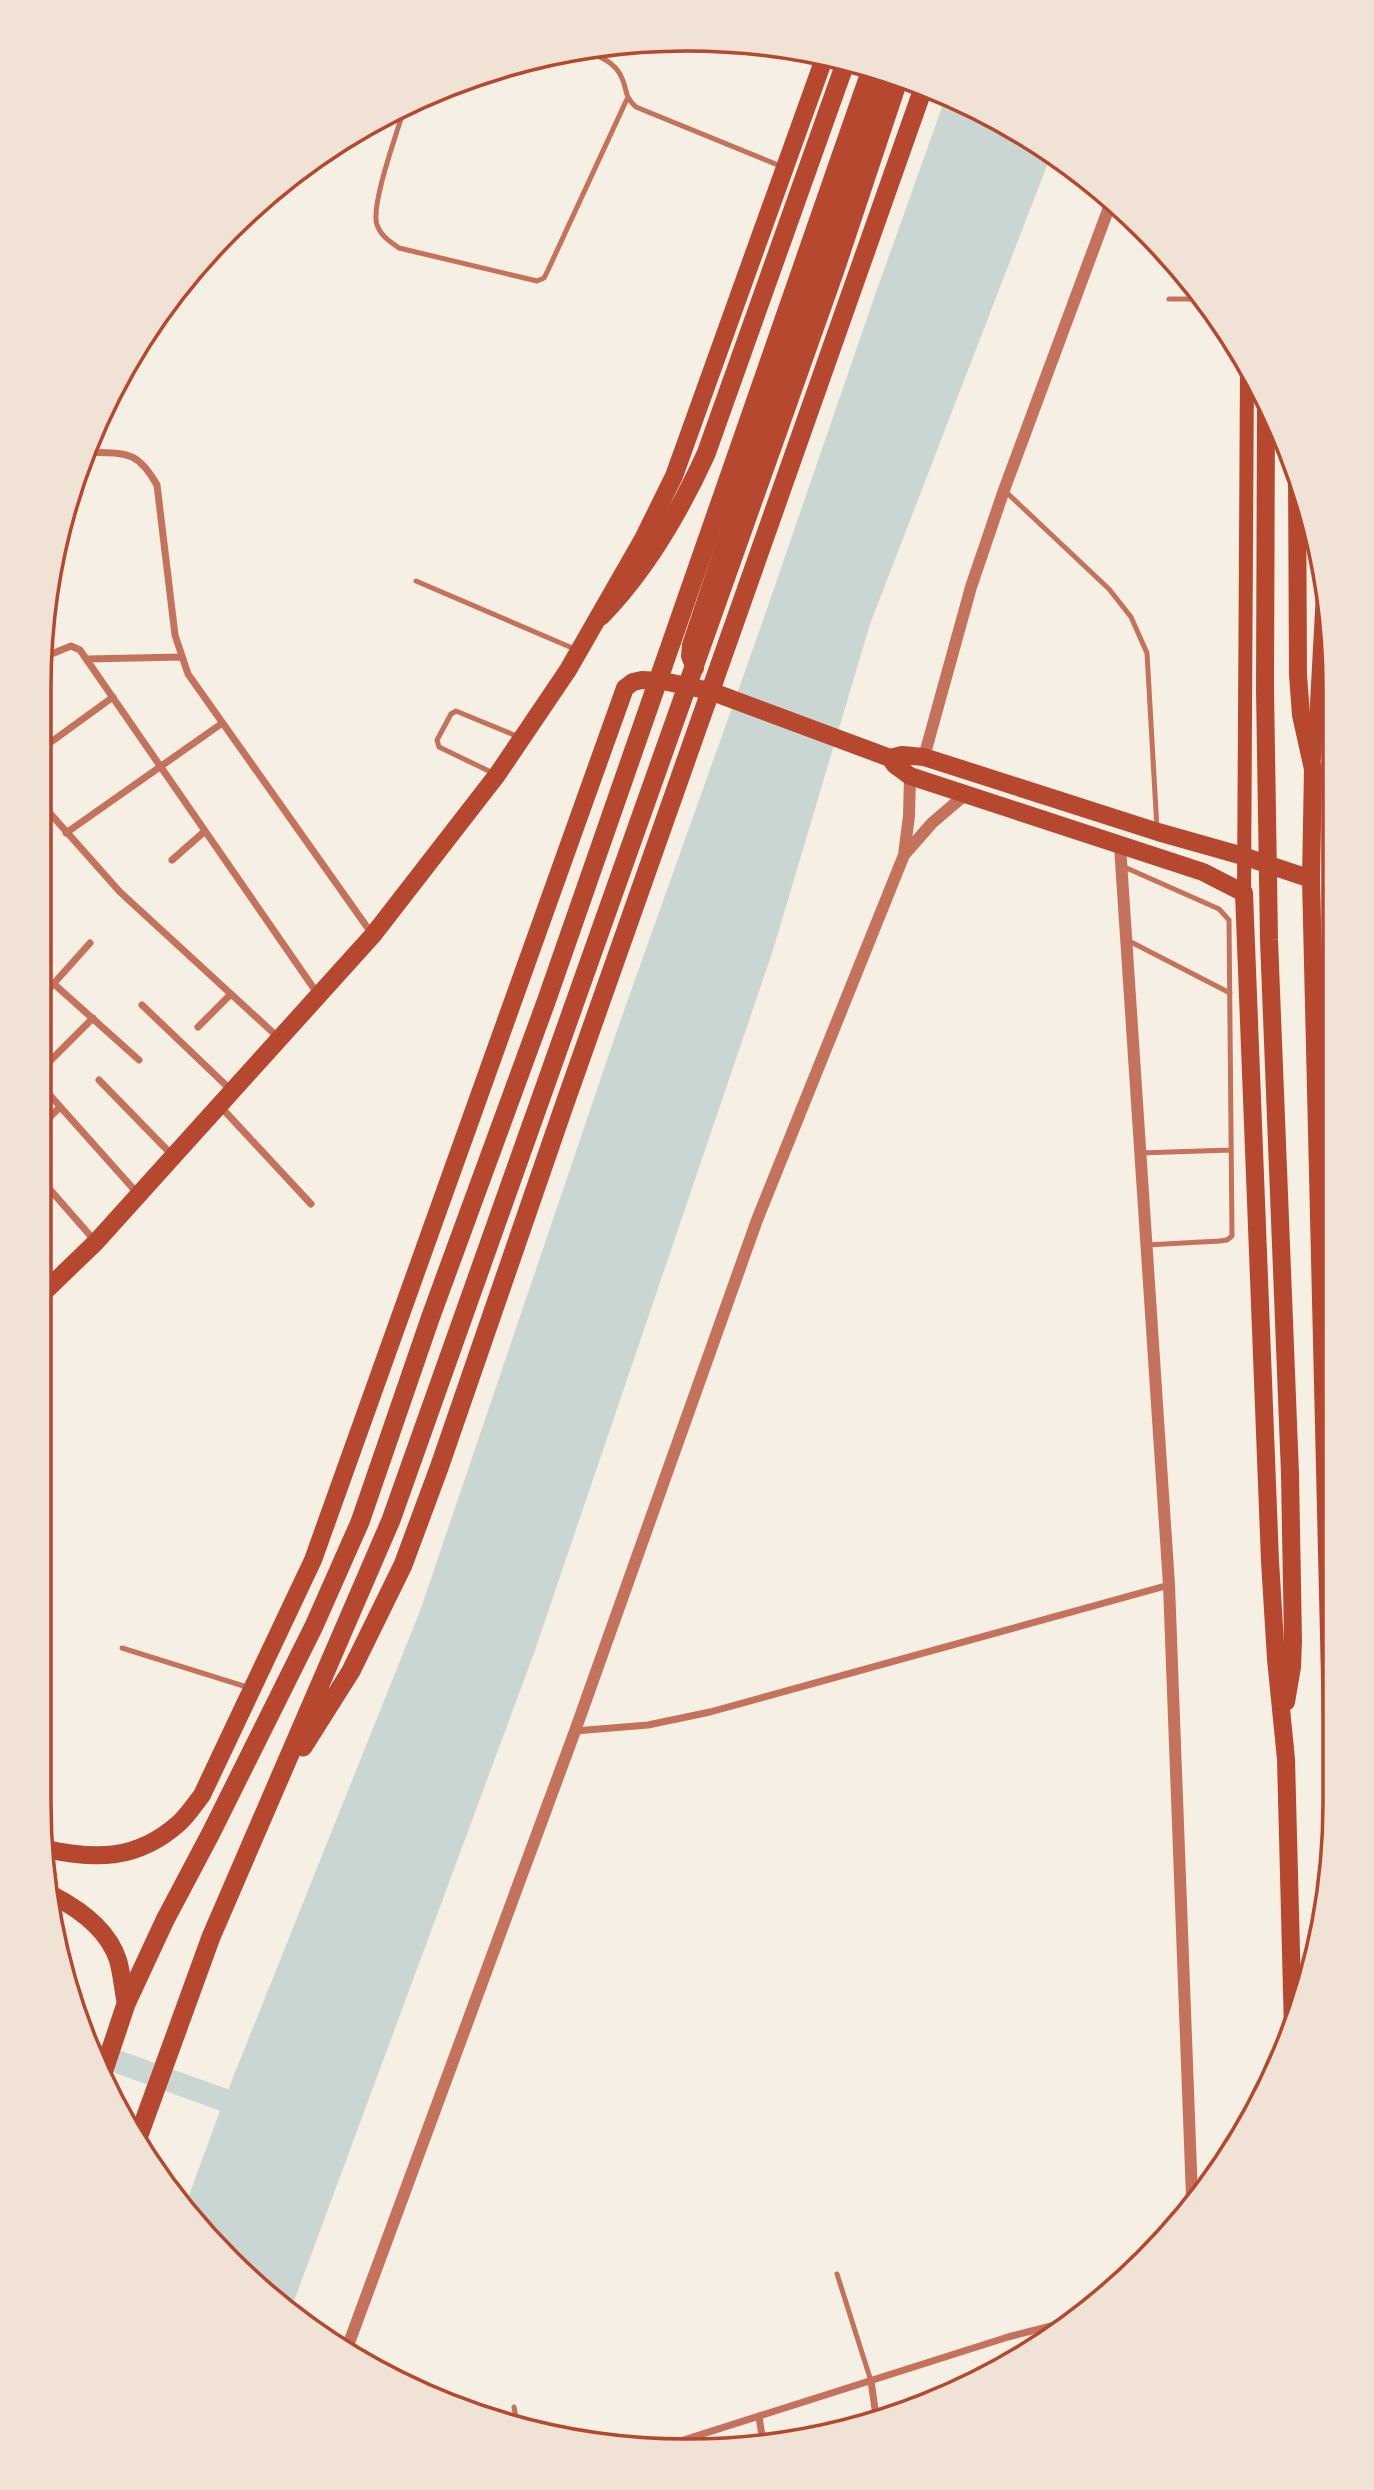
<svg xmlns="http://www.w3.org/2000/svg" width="1374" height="2490" font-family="'Libre Baskerville',serif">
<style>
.water{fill:#c9d6d2}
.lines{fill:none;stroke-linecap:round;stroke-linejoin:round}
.canal{stroke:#c9d6d2;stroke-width:23}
.service{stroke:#c5725c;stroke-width:5}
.minor{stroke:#c5725c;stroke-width:7}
.tertiary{stroke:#c5725c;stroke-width:12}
.secondary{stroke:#b5482f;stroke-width:14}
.primary{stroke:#b5482f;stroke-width:18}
.trunk{stroke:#b5482f;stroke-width:19}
.rim{fill:none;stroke:#b5482f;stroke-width:3.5}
</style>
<rect width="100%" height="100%" fill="#f6efe4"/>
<path class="water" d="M 946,96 L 1012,126 L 1051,155 L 870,624 L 773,950 L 534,1653 L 291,2309 L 184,2209 L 224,2100 L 420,1611 L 621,1019 L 759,632 L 874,298 Z"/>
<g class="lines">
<path class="canal" d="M 96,2054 L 224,2100"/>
<path class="service" d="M 584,50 C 598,56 614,61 621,76 C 628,90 623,95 636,107 L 783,167
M 406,103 C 399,127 370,205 377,225 C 381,236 389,241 399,248 L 537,281 L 544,278 L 548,270 L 627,99
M 1169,299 L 1204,299
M 1004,490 L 1109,589 L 1131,617 L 1147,653 L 1157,829
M 416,581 L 577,650
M 493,773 L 439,747 L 437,740 L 451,714 L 456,711 L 519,737
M 1122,866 L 1219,909 L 1229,920 L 1232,1236 L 1227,1240 L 1220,1241 L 1146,1245
M 1129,941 L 1230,993
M 1140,1153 L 1231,1150
M 122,1648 L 250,1688
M 837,2274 L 871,2381
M 514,2407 L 518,2429"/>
<path class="minor" d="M 85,452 C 124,454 136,448 157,485 L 175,635 L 188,674 L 372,934
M 54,653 L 71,646 L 80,650 L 317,993
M 87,659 L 181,657
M 40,750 L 113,697
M 40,802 L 120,892 L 280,1039
M 66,833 L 221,724
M 172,860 L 205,831
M 54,984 L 139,1060
M 39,1000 L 90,943
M 142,1005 L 232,1091
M 198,1027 L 231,994
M 39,1072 L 93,1018
M 99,1080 L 173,1156
M 39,1083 L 138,1194
M 220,1106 L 311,1204
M 39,1128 L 60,1107
M 39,1177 L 95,1241
M 575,1731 L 648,1725 L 710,1712 L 1169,1585
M 871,2381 L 876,2416
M 759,2417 L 763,2442
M 671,2444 L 1008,2337 L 1063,2323"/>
<path class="tertiary" d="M 924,757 L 971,587 L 1004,490 L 1111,202
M 1120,846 L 1169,1585 L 1192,2197
M 904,855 L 932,823 L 966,794
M 346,2351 L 575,1731 L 757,1220 L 904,855 L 909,816 L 910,776"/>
<path class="secondary" d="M 1314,758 L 1324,575
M 1244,893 L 1247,368"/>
<path class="primary" d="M 1266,407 L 1265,689 L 1269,940 L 1290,1474 L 1293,1641 L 1292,1667 L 1286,1702
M 1297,471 L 1298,675 L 1301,715 L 1313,769 L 1311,879 L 1334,1847
M 695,668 L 690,656 L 691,645 L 884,70
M 890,758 L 895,765 L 910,776 L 1203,872 L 1244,893 L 1270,1561 L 1276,1659 L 1286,1759 L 1293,2029
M 890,758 L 902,755 L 924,757 L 1158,832 L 1243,856 L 1311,879
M 39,1297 L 96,1242 L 373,935 L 497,775 L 568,670 L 643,539 L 674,476 L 825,56
M 46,1849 C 96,1860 137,1860 178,1824 C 187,1816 195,1804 202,1795 L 313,1560 L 625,688 L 633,682 L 642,680 L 663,681 L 710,691 L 890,758
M 54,1896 C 81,1910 108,1930 118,1960 C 122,1974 123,1990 126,2004"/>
<path class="trunk" d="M 601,616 C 646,570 679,513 706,454 L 846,61
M 303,1747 L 351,1671 L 403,1565 L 439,1468 L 564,1106 L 924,86
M 104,2070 L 126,2004 L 165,1920 L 211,1833 L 314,1626 L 360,1522 L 431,1316 L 546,1002 L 872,67
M 139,2135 L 211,1937 L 391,1520 L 835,270 L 900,75"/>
</g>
<path d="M0 0H1374V2490H0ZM687 51H687A636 636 0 0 1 1323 687V1803A636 636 0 0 1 687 2439H687A636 636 0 0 1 51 1803V687A636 636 0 0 1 687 51Z" fill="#f1e2d6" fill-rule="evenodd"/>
<path class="rim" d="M687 51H687A636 636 0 0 1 1323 687V1803A636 636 0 0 1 687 2439H687A636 636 0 0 1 51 1803V687A636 636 0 0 1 687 51Z"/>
</svg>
